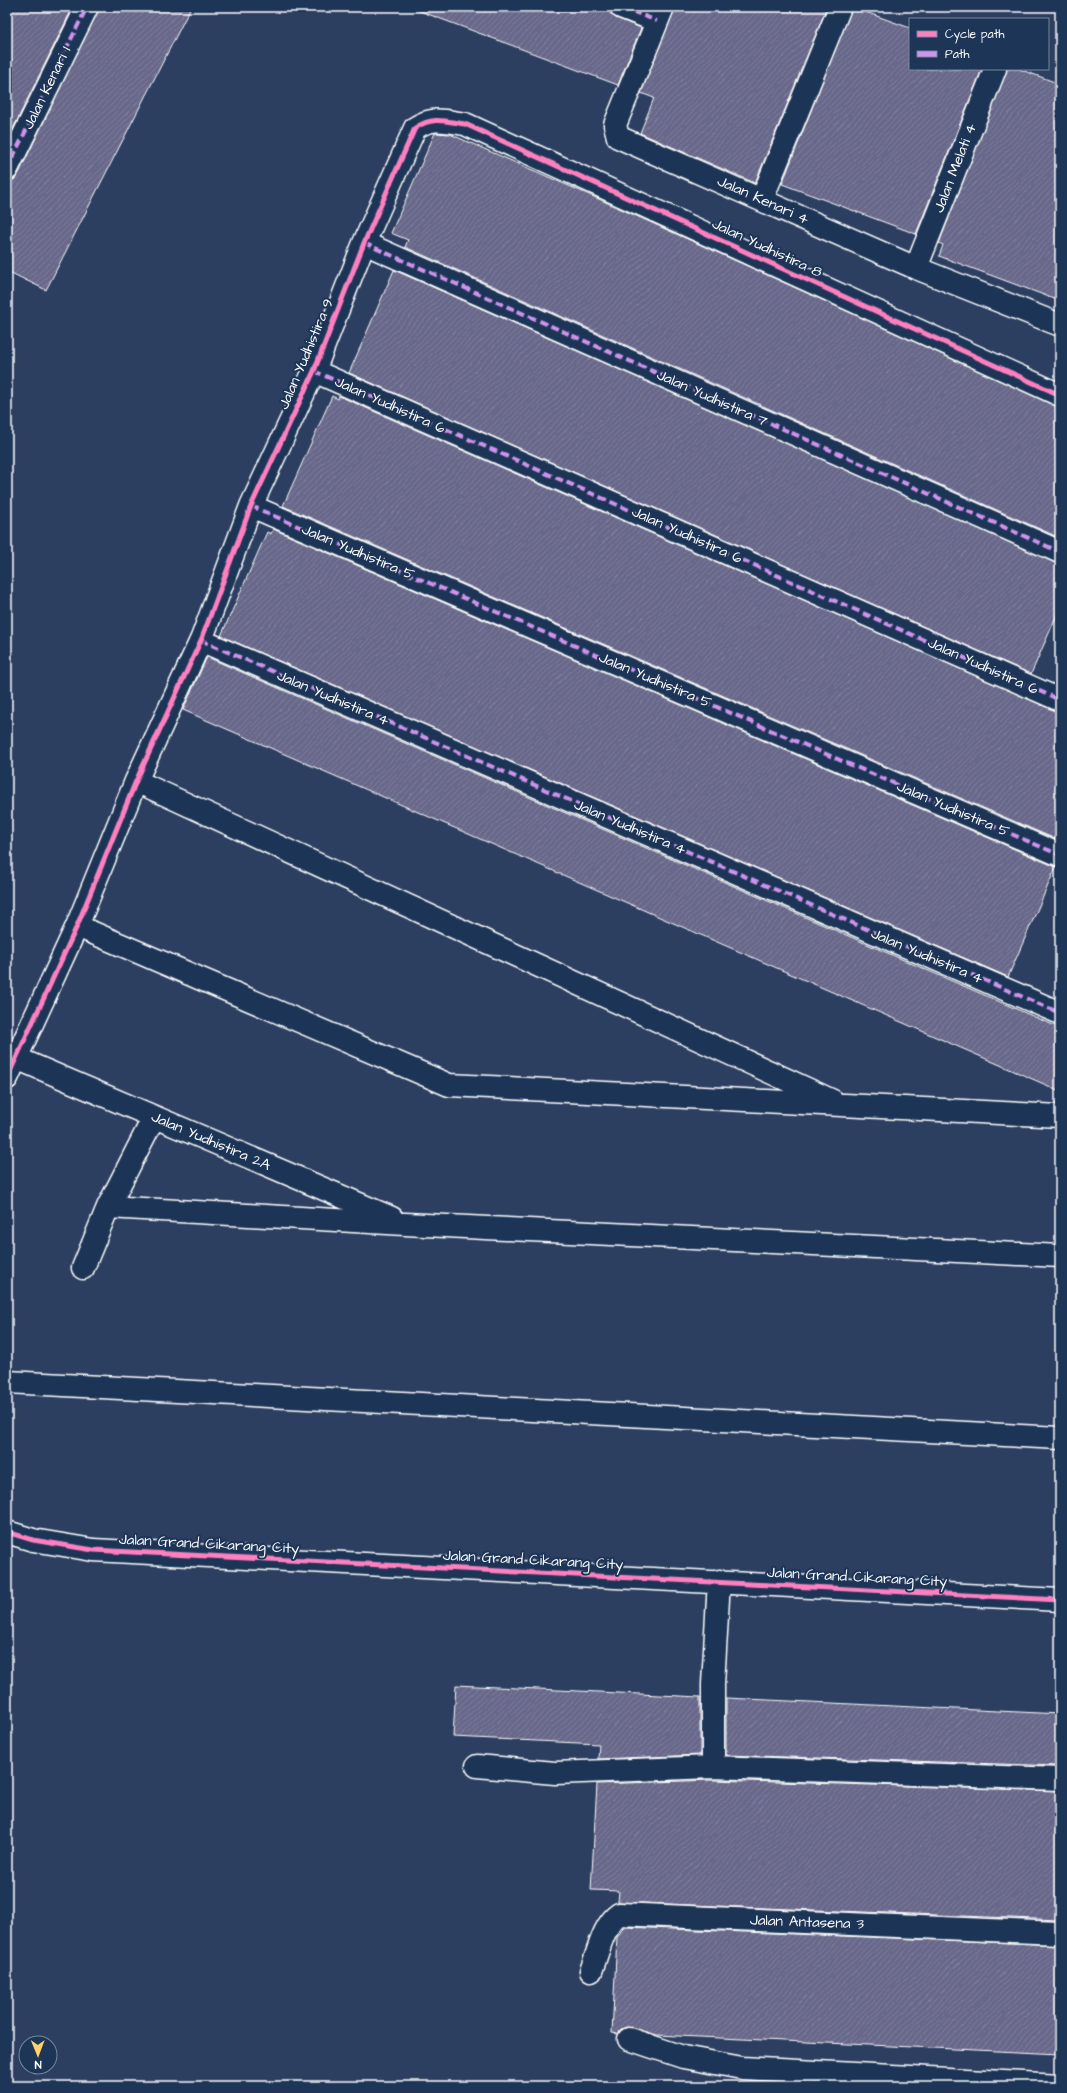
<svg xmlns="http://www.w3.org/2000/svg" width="1067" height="2093" font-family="'Architects Daughter',sans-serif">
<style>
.building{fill:url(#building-hatch);stroke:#fff}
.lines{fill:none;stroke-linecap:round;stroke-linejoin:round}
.street-casing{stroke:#fff;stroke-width:25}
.street{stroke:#1d3557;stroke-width:22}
.quiet{stroke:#d193ec;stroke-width:4;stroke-dasharray:8 4;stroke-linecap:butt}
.cycleway-casing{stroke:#1d3557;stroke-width:8}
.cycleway{stroke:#ff80c0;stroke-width:5}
.labels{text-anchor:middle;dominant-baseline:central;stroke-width:4;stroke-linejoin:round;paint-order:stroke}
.street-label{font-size:15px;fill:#fff;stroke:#1d3557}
</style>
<defs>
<pattern id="building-hatch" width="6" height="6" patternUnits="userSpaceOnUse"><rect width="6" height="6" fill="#68678a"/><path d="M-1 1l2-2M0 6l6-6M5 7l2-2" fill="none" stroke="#7f7e9c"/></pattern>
</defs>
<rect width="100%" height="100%" fill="#2c3f61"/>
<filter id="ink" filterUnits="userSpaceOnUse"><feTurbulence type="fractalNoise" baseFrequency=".025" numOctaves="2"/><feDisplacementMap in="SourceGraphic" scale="8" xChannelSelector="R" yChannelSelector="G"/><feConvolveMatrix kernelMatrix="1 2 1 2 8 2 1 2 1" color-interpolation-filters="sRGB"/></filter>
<g filter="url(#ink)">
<path class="building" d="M 7,7 L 73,7 L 7,141 Z
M 99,7 L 191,7 L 46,290 L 7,271 L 7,181 L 14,180 L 18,175 Z
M 418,7 L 609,7 L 611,14 L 616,18 L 641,28 L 618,85 L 417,10 Z
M 675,7 L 827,7 L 755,183 L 640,133 L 654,98 L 641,93 Z
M 852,7 L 910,28 L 910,69 L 982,69 L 916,234 L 782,184 Z
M 1007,69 L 1019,69 L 1060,84 L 1060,301 L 939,256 L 943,245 L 939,243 Z
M 435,133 L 450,134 L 601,200 L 1060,407 L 1060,538 L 405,247 L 408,240 L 391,233 Z
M 394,270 L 1060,564 L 1060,608 L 1031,674 L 349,373 Z
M 332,396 L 338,399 L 339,396 L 1060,713 L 1060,841 L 283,506 Z
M 273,529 L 1056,867 L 1008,977 L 221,636 L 267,532 L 271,534 Z
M 207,657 L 1060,1028 L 1060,1091 L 183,710 Z
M 456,1685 L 700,1697 L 700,1755 L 598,1759 L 599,1744 L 453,1737 Z
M 726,1698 L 1060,1714 L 1060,1766 L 726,1755 Z
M 713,1780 L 1060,1791 L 1060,1920 L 618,1902 L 619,1891 L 591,1890 L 597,1784 Z
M 624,1927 L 1060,1945 L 1060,2054 L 657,2035 L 627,2027 L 621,2029 L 618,2034 L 612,2033 L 617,1937 Z"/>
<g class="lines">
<defs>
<path id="street" d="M 621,7 L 657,21
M 663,7 L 615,125 L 618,137 L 916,268 L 1060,325
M 7,169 L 87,7
M 762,199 L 840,7
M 364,243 L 1060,552
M 916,268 L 995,69
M 314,371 L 1060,700
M 251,506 L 1060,855
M 202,638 L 207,643 L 1060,1013
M 136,781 L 833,1101
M 77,926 L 449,1085 L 1060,1116
M 16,1058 L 392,1218
M 7,1078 L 77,926 L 136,781 L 202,638 L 251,506 L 314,371 L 364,243 L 415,128 C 433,116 445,121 465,124 L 1060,395
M 108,1207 L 405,1224 L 1060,1256
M 83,1268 L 108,1207 L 154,1117
M 7,1382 L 1060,1438
M 7,1532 L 33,1540 L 93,1550 L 1060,1600
M 477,1766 L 555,1773 L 713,1767 L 1060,1779
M 713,1767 L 713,1684 L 719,1581
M 591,1971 C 598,1953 603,1925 619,1914 L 1060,1933
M 629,2039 L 683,2057 L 742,2068 L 1060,2085"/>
</defs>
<use href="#street" class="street-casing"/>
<use href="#street" class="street"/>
<path class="quiet" d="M 621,7 L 657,21
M 7,169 L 87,7
M 364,243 L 1060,552
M 314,371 L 1060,700
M 251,506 L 1060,855
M 202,638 L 207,643 L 1060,1013"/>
<defs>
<path id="cycleway" d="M 7,1078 L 77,926 L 136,781 L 202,638 L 251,506 L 314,371 L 364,243 L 415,128 C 433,116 445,121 465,124 L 1060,395
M 7,1532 L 33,1540 L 93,1550 L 1060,1600"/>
</defs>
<use href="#cycleway" class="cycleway-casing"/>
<use href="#cycleway" class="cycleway"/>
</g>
</g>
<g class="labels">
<g class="street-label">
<text transform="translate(47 88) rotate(-64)">Jalan Kenari 1</text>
<text transform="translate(955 168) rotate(-69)">Jalan Melati 4</text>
<text transform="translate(763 200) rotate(24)">Jalan Kenari 4</text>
<text transform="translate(767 248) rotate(25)">Jalan Yudhistira 8</text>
<text transform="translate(306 354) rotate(-67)">Jalan Yudhistira 9</text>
<text transform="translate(712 398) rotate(24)">Jalan Yudhistira 7</text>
<text transform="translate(390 405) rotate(24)">Jalan Yudhistira 6</text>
<text transform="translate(687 535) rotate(24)">Jalan Yudhistira 6</text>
<text transform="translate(358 552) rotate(23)">Jalan Yudhistira 5</text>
<text transform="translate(983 666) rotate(24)">Jalan Yudhistira 6</text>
<text transform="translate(655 680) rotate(23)">Jalan Yudhistira 5</text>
<text transform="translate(333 698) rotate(23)">Jalan Yudhistira 4</text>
<text transform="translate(953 809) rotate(23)">Jalan Yudhistira 5</text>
<text transform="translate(630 827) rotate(23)">Jalan Yudhistira 4</text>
<text transform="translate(927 956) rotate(23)">Jalan Yudhistira 4</text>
<text transform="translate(211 1141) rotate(23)">Jalan Yudhistira 2A</text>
<text transform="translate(209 1544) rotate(3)">Jalan Grand Cikarang City</text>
<text transform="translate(533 1560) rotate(3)">Jalan Grand Cikarang City</text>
<text transform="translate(857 1577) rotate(3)">Jalan Grand Cikarang City</text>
<text transform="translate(807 1922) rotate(2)">Jalan Antasena 3</text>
</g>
</g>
<rect width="1067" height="2093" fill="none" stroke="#1d3557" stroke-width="24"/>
<rect x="12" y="12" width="1043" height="2069" fill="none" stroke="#fff" stroke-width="1.5" filter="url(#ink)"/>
<rect x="909" y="18" width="140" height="52" fill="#1d3557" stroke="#77869a"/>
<rect x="917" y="31" width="20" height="6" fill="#ff80c0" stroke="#77869a"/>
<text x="945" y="38" font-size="12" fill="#ffffff">Cycle path</text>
<rect x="917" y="51" width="20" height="6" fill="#d193ec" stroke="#77869a"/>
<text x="945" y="58" font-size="12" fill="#ffffff">Path</text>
<g transform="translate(38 2055) rotate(179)"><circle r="19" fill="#1d3557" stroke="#77869a"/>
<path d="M0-3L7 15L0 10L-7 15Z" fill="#ffd166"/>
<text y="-6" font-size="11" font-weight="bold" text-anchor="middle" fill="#ffffff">N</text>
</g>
</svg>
